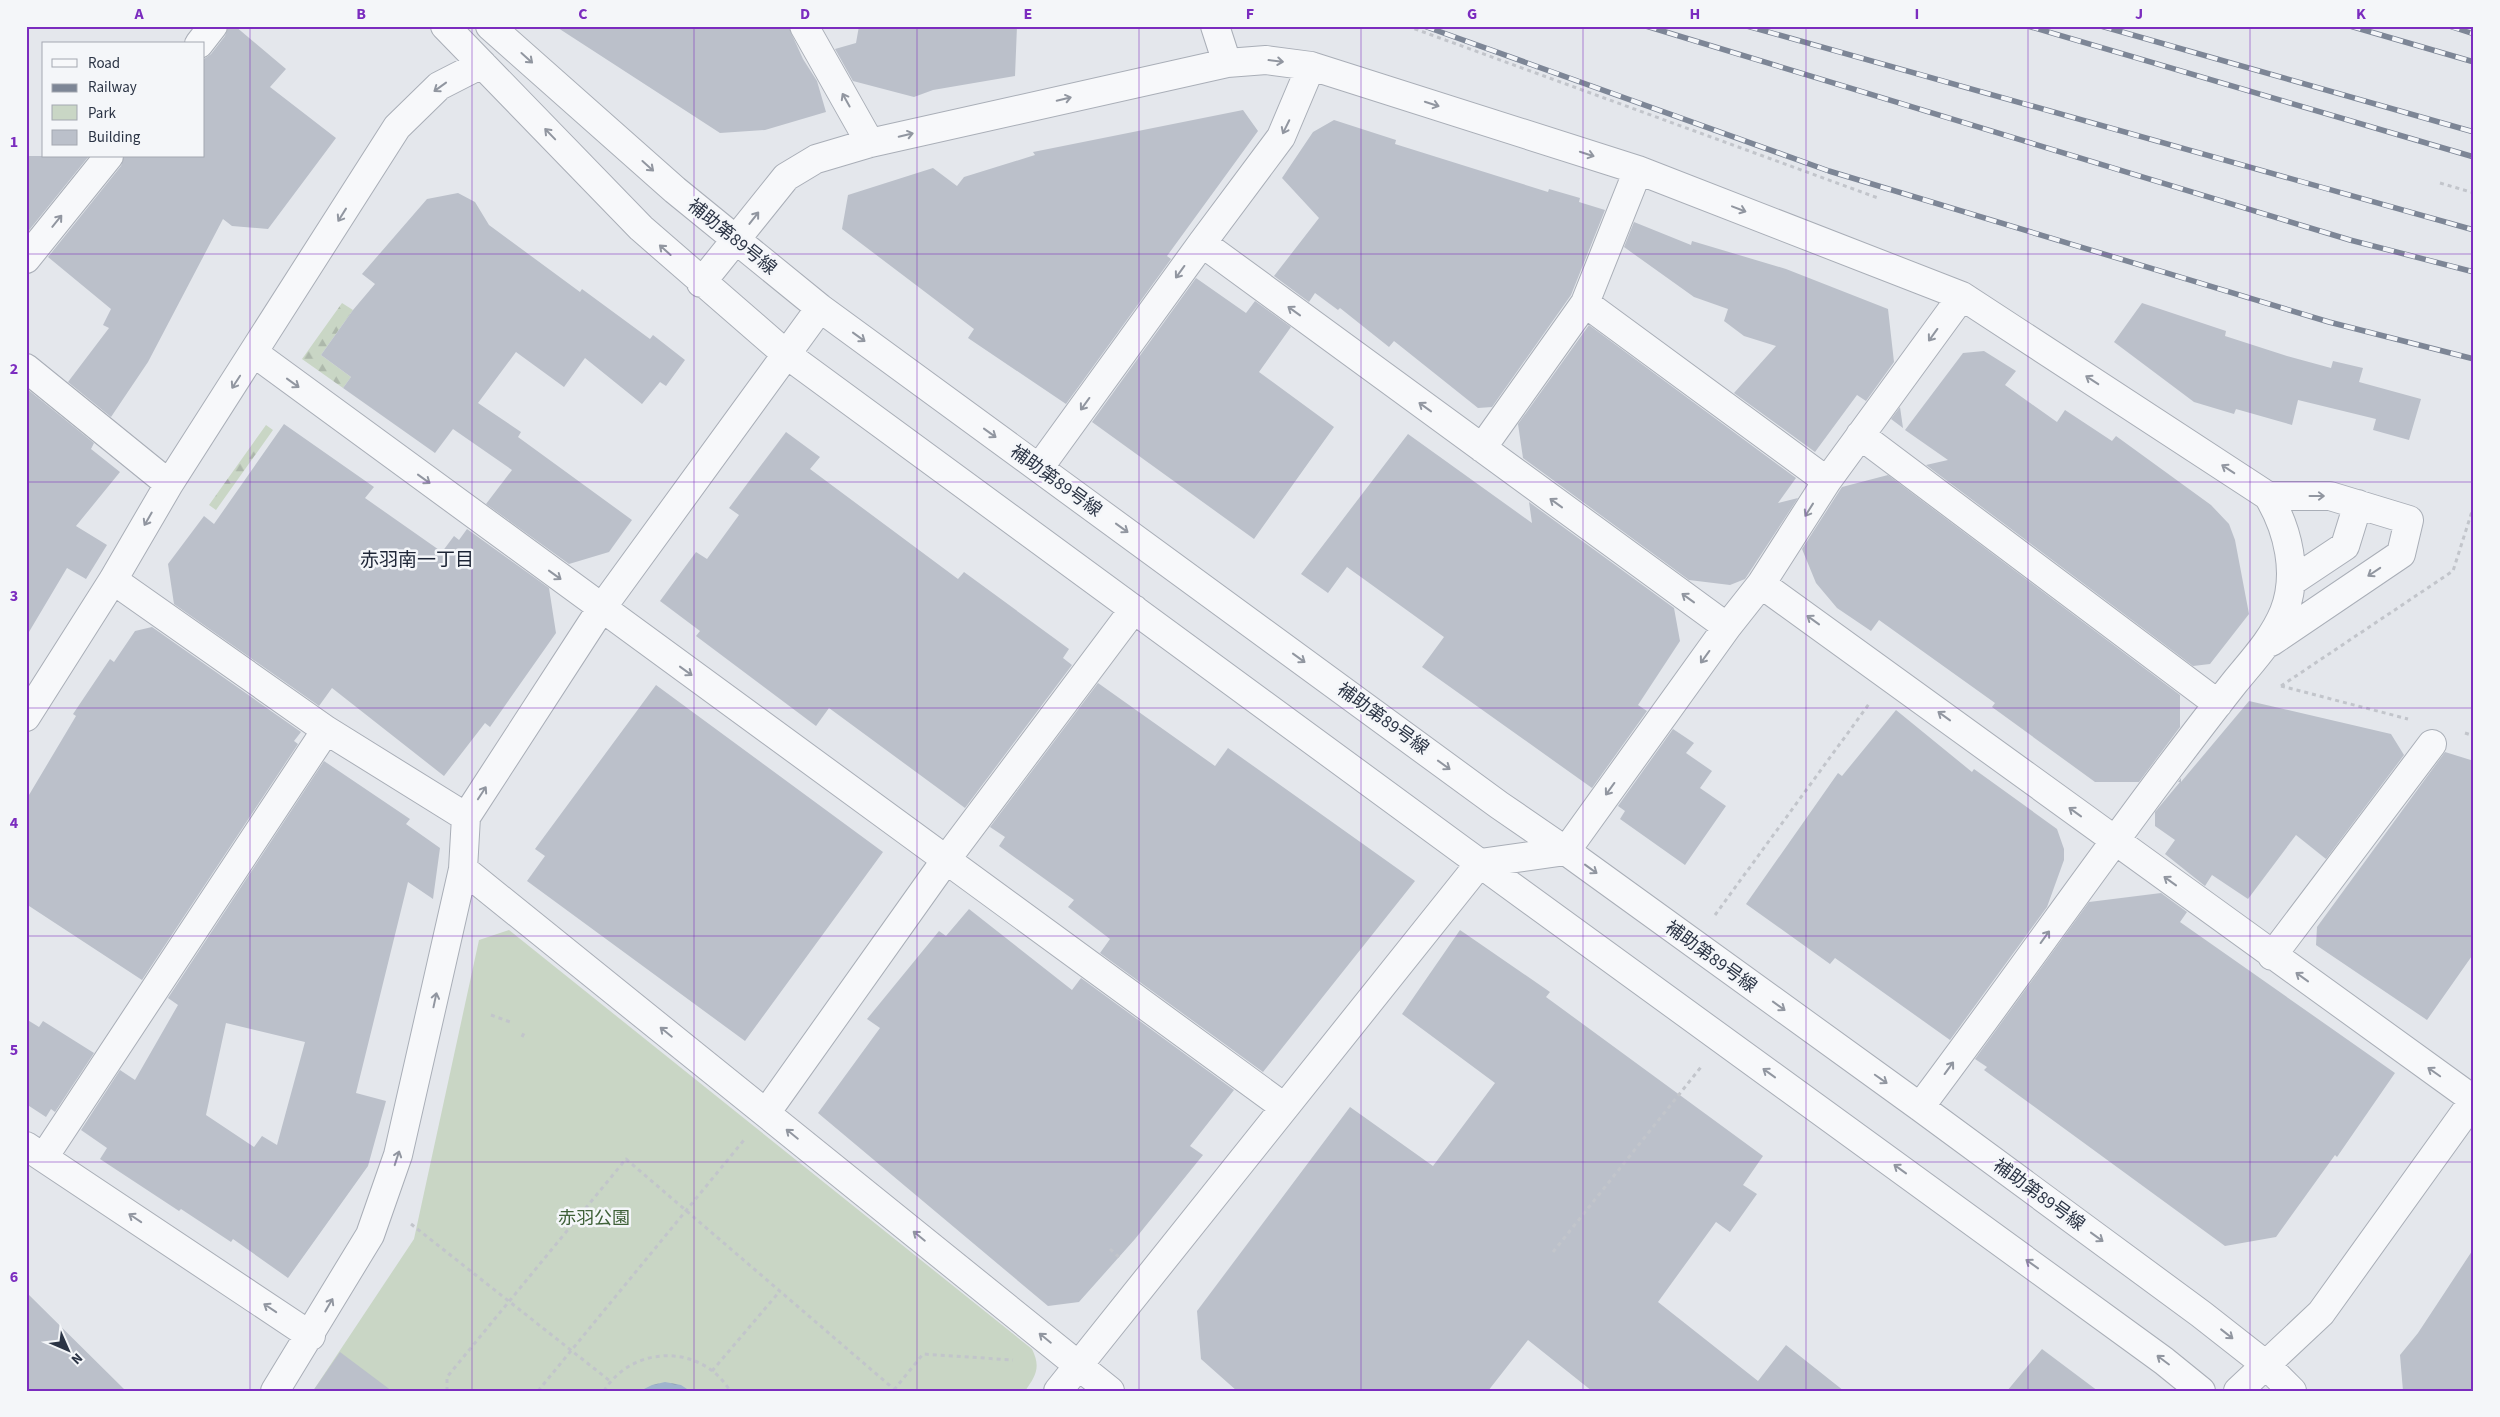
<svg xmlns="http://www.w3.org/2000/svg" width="2500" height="1417" font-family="'Source Sans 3','Noto Sans JP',sans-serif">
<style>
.forest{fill:url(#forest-firs)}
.park{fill:#c9d6c5}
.water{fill:url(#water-waves)}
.building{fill:#bbc0ca;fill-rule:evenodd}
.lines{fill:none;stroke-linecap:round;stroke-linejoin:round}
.minor-casing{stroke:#a9aeb7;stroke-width:30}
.path{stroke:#c2c5cb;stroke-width:3;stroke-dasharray:4 4;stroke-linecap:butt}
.minor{stroke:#f7f8fa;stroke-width:28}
.rail-casing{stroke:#7d8696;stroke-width:5.5}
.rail{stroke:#f4f6f9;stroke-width:4;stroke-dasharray:11;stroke-linecap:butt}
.oneway{stroke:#9196a0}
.grid{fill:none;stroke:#7b2cbf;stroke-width:1;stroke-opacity:0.55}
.labels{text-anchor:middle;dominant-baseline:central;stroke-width:5;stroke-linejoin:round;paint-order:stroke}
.street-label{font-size:18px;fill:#2b3445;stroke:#f4f6f9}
.park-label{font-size:18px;fill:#3f6138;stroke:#f4f6f9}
.neighbourhood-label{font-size:19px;fill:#1d2536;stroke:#f4f6f9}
.neatline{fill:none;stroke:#7b2cbf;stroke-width:2}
.grid-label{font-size:16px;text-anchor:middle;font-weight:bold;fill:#7b2cbf}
</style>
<defs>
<pattern id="forest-firs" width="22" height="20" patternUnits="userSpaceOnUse" patternTransform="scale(1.25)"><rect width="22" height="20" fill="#c9d6c5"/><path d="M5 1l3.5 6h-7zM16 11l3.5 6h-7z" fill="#adb8ab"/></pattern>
<pattern id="water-waves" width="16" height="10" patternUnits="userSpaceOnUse" patternTransform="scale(1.25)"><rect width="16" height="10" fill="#9fb4cc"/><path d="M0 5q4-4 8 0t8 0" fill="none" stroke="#8293a7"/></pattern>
</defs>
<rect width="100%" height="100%" fill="#e4e7ec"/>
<path class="forest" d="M 342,303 L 353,310 L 321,355 L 351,377 L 343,388 L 302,359 Z
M 266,425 L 273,430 L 216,510 L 209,505 Z"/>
<path class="park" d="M 509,930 L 1032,1349 C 1041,1367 1036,1376 1025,1391 L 313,1391 L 414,1239 L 479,940 Z"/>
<path class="water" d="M 665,1382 L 681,1385 L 690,1391 L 640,1391 L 652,1385 Z"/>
<path class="building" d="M 228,26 L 235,26 L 286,69 L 270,87 L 336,138 L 268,229 L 232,226 L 223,219 L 148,362 L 111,417 L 68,382 L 109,328 L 103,325 L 111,309 L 48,257 L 121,166 L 124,156 L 204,156 L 204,59 L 211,54 L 225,36 Z
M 555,26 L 788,26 L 803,59 L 817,81 L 826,112 L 765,130 L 720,133 Z
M 859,26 L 1017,26 L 1015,76 L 933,90 L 914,97 L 853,81 L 835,49 L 856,43 Z
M 1243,110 L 1258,131 L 1167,256 L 1171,259 L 1066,404 L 968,338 L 974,329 L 842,229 L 848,195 L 933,168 L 957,186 L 964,177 L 1035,155 L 1033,152 Z
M 1334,120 L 1396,140 L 1395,144 L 1548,192 L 1549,189 L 1580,198 L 1579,202 L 1605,210 L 1571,295 L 1492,407 L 1478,408 L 1394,341 L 1389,347 L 1340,308 L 1338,310 L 1315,293 L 1309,302 L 1274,276 L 1319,218 L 1282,178 L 1313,132 Z
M 26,156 L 89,156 L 26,234 Z
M 458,193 L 475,202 L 489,225 L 580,292 L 582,289 L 650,339 L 653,335 L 685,360 L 666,386 L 660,382 L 642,404 L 585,358 L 564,387 L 516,352 L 478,403 L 521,432 L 518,437 L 632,520 L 609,552 L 569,564 L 486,504 L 512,470 L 453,429 L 435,453 L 343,388 L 351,377 L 321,355 L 353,310 L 375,284 L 362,274 L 427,199 Z
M 1634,222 L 1691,245 L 1692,241 L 1786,269 L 1888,309 L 1894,362 L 1866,401 L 1857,395 L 1815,452 L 1734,393 L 1776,346 L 1744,336 L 1724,321 L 1728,309 L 1694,297 L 1624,247 Z
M 1196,278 L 1246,313 L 1255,301 L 1291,327 L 1259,372 L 1334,427 L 1254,539 L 1092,422 Z
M 2142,303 L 2226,331 L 2225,336 L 2287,356 L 2331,368 L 2333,361 L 2363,368 L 2359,382 L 2421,399 L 2409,440 L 2373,430 L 2376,419 L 2298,400 L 2292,425 L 2236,409 L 2234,414 L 2194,402 L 2114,342 Z
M 1589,325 L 1796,478 L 1778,503 L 1798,498 L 1745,579 L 1730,585 L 1689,580 L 1523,458 L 1518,424 Z
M 1984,351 L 2016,371 L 2005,385 L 2057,422 L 2065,410 L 2112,441 L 2116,436 L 2211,505 L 2229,524 L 2235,540 L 2249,614 L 2210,664 L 2193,666 L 1926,465 L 1948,460 L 1905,430 L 1963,353 Z
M 26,388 L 94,443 L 91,449 L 120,472 L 76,526 L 107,545 L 86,579 L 67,568 L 26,637 Z
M 1900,407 L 1903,428 L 1891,419 Z
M 284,424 L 374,487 L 365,498 L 442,552 L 454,536 L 459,540 L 467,529 L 549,588 L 556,633 L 490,727 L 485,723 L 444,776 L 332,688 L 319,706 L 174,604 L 168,564 L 204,516 L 214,524 Z
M 786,432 L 820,457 L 810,469 L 958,579 L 964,572 L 1069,649 L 1063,658 L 1072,665 L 965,808 L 829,708 L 816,726 L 696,636 L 700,631 L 660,601 L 696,552 L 707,559 L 739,515 L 729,508 Z
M 1408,434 L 1532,523 L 1529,502 L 1674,608 L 1680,641 L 1638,705 L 1647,711 L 1592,788 L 1422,667 L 1444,637 L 1347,567 L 1328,593 L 1301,574 Z
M 1888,475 L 2180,695 L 2180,727 L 2139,782 L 2095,782 L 1992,707 L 1995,703 L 1879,620 L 1871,631 L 1837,608 L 1816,583 L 1802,549 L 1840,490 L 1842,487 Z
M 152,627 L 301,732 L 294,741 L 298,744 L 142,980 L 26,904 L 26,800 L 76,716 L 73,714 L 110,659 L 114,662 L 135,631 Z
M 1098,683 L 1215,766 L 1228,748 L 1415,881 L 1263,1072 L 1100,953 L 1110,939 L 1068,907 L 1074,900 L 999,846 L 1005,837 L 990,827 Z
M 656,685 L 883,852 L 745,1041 L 527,881 L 545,856 L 535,849 Z
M 2249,701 L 2391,734 L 2404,755 L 2326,859 L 2296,835 L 2248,899 L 2212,875 L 2205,886 L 2165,854 L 2175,840 L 2155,826 L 2155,812 L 2180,782 L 2178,782 L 2181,778 L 2181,782 Z
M 1896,710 L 1972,772 L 1974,769 L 2057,829 L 2064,849 L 2064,860 L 2047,907 L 1950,1040 L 1835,958 L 1830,964 L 1746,904 L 1838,773 L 1842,776 Z
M 1673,729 L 1694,743 L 1686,753 L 1712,771 L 1700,788 L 1726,806 L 1685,865 L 1620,819 L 1625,811 L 1618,806 Z
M 2445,752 L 2474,761 L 2474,953 L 2427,1020 L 2316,945 L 2317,927 Z
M 324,761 L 410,819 L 406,824 L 440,848 L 433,899 L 408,882 L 356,1093 L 386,1101 L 368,1166 L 288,1278 L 233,1239 L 231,1242 L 181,1209 L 179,1211 L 100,1159 L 107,1148 L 81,1130 L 120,1070 L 135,1080 L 178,1005 L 168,998 ZM 226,1023 L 305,1042 L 277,1145 L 262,1136 L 254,1147 L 206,1115 Z
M 2161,893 L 2187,912 L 2180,922 L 2395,1073 L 2337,1157 L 2335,1155 L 2276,1237 L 2225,1246 L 1984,1070 L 1987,1067 L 1975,1059 L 2089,902 Z
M 969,909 L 1072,990 L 1081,978 L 1234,1090 L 1190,1146 L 1203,1155 L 1135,1239 L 1079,1302 L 1048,1306 L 818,1113 L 880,1028 L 867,1019 L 939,931 L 946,936 Z
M 1460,930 L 1550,992 L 1546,997 L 1763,1156 L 1743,1185 L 1757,1194 L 1730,1232 L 1716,1222 L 1658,1302 L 1758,1381 L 1786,1345 L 1844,1391 L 1592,1391 L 1528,1340 L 1488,1391 L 1237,1391 L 1201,1359 L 1197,1311 L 1350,1107 L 1433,1166 L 1495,1083 L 1402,1014 Z
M 26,1019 L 39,1027 L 43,1021 L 94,1053 L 55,1112 L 51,1109 L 46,1117 L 26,1104 Z
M 2474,1248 L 2474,1391 L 2403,1391 L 2400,1355 L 2418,1333 Z
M 26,1292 L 126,1391 L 26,1391 Z
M 2042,1349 L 2098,1391 L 2007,1391 Z
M 340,1352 L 392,1391 L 313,1391 Z"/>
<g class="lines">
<defs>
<path id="minor" d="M 445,26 L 641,228 L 786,354 L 1463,851 L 2164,1361 L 2201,1391
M 490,26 L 675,190 L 820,308 L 1499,805 L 1566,851 L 1920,1107 L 2201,1314 L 2266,1365 L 2292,1391
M 804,26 L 870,143
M 1215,26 L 1227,63
M 199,44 L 213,26
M 1202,243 L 1727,627
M 26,259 L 109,156
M 701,283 L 786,177 L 816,159 L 870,143 L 1227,63 L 1266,60 L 1311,66 L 1638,170 L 1962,296 L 2268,496 C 2288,529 2299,574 2284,612 C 2273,639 2253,660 2235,682 C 2212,711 2190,740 2168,769 C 2084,881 2004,995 1920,1107
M 1585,303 L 1827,481
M 254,353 L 1284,1107
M 26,368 L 169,484
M 1860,435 L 2218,704
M 1482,448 L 1585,303 L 1638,170
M 1039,468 L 1202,243 L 1281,137 L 1311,66
M 2268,496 L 2330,496 L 2409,520 L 2401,554 L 2271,642
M 2291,582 L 2345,546 L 2358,504
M 1761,584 L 2474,1100
M 26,717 L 113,580 L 169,484 L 397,127 L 439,86 L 482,64
M 326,730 L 466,817
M 463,869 L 1110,1391
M 2272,956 L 2432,744
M 766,1113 L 945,861 L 1134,609
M 26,1146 L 311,1336
M 44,1157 L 326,730 L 113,580
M 275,1391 L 370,1235 L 398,1155 L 463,869 L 466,817 L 601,609 L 820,308
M 1058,1391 L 1480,863 L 1566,851 L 1727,627 L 1761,584 L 1827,481 L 1962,296
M 2238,1391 L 2321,1313 L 2474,1100"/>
</defs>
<use href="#minor" class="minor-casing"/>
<path class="path" d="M 1407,26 L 1878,198
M 2440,183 L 2474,193
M 2281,686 L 2453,571 L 2474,505
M 2281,686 L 2408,719
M 2465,733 L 2474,736
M 1715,915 L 1869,704
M 491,1015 L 513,1023
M 522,1037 L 525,1031
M 411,1224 L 610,1381
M 1110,1249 L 1120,1258
M 1553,1252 L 1701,1067
M 712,1371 L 780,1291
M 894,1390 L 923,1354 L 1013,1360
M 447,1391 L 447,1377 L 626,1159 L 895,1390
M 538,1391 L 744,1140
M 604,1391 C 633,1344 702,1344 730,1391"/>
<use href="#minor" class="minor"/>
<defs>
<path id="rail" d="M 1424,26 L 1829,171 L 2329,322 L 2474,359
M 1646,26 L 2350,240 L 2474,272
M 1747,26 L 2474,230
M 2028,26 L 2474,157
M 2101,26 L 2474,132
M 2350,26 L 2474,62
M 2449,26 L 2474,34"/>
</defs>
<use href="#rail" class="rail-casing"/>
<use href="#rail" class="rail"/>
</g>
<defs><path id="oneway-shaft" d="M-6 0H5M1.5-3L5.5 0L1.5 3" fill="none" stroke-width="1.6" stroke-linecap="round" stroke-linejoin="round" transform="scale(1.25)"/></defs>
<g class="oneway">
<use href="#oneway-shaft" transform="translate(527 58) rotate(42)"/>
<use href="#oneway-shaft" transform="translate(1276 61) rotate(7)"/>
<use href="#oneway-shaft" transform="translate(440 87) rotate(144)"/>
<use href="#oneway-shaft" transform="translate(1064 99) rotate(-13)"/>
<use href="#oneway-shaft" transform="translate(846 100) rotate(-119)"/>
<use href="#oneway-shaft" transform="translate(1432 104) rotate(18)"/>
<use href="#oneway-shaft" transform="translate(1286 127) rotate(116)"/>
<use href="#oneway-shaft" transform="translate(550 134) rotate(-134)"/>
<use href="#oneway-shaft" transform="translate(906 135) rotate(-13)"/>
<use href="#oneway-shaft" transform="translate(1587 154) rotate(18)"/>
<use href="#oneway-shaft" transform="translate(648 166) rotate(42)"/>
<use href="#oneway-shaft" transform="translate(1739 209) rotate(21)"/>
<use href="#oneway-shaft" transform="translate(342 215) rotate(122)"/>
<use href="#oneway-shaft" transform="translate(754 218) rotate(-52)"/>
<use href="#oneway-shaft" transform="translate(57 221) rotate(-51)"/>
<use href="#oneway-shaft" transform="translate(665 250) rotate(-138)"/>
<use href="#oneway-shaft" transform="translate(1180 272) rotate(126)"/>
<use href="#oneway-shaft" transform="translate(1294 311) rotate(-144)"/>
<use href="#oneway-shaft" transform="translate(1933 335) rotate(126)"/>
<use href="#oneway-shaft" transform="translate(859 337) rotate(36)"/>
<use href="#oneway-shaft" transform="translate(2092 380) rotate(-147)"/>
<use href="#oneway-shaft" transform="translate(236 382) rotate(123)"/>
<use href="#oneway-shaft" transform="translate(293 383) rotate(36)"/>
<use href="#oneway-shaft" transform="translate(1085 404) rotate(126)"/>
<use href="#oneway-shaft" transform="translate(1425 407) rotate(-144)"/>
<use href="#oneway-shaft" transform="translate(990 433) rotate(36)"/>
<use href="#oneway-shaft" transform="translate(2228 469) rotate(-147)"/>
<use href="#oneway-shaft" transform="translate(424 479) rotate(36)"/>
<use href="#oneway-shaft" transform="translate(2317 496)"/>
<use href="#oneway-shaft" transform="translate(1556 503) rotate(-144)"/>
<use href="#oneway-shaft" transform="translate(1809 510) rotate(122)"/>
<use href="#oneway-shaft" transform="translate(148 519) rotate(120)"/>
<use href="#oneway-shaft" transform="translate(1122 528) rotate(36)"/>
<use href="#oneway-shaft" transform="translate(2374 572) rotate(146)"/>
<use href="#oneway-shaft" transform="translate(555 575) rotate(36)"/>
<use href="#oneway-shaft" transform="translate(1688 598) rotate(-144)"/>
<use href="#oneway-shaft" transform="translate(1813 620) rotate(-144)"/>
<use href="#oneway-shaft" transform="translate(1705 657) rotate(126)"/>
<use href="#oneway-shaft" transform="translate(1299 658) rotate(36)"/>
<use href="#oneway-shaft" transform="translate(686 671) rotate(36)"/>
<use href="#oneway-shaft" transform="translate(1944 716) rotate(-144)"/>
<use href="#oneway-shaft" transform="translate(1444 765) rotate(36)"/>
<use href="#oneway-shaft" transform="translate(1610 789) rotate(126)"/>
<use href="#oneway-shaft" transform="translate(482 793) rotate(-57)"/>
<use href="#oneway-shaft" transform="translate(2075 812) rotate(-144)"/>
<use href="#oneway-shaft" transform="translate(1591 869) rotate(36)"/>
<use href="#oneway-shaft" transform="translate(2170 881) rotate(-144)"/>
<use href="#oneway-shaft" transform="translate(2045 937) rotate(-54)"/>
<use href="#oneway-shaft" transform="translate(2302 977) rotate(-144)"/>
<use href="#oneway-shaft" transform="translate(435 1000) rotate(-78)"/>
<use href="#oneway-shaft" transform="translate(1779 1006) rotate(36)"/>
<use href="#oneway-shaft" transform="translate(666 1032) rotate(-141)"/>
<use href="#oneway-shaft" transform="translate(1949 1068) rotate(-54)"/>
<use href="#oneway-shaft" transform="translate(2434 1072) rotate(-145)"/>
<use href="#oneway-shaft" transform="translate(1769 1073) rotate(-144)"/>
<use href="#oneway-shaft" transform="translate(1881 1079) rotate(35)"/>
<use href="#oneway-shaft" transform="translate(792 1134) rotate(-141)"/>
<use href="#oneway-shaft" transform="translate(397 1158) rotate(-72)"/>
<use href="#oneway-shaft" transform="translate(1900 1169) rotate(-144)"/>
<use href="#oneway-shaft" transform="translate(135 1218) rotate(-146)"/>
<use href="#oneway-shaft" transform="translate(919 1236) rotate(-141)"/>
<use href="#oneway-shaft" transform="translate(2097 1237) rotate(36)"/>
<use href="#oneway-shaft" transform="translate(2032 1264) rotate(-144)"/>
<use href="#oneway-shaft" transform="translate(329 1305) rotate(-60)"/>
<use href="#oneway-shaft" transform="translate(270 1308) rotate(-146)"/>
<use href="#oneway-shaft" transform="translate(2227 1334) rotate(38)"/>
<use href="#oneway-shaft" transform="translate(1045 1338) rotate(-141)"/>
<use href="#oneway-shaft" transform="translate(2163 1360) rotate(-143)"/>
</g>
<path class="grid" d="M 250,26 L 250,1391M 472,26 L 472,1391M 694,26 L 694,1391M 917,26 L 917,1391M 1139,26 L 1139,1391M 1361,26 L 1361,1391M 1583,26 L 1583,1391M 1806,26 L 1806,1391M 2028,26 L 2028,1391M 2250,26 L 2250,1391M 26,254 L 2474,254M 26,482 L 2474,482M 26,708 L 2474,708M 26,936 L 2474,936M 26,1162 L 2474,1162"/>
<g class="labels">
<g class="street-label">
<text transform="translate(732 237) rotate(39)">補助第89号線</text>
<text transform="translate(1056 481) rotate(36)">補助第89号線</text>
<text transform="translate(1383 719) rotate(36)">補助第89号線</text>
<text transform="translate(1711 957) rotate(36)">補助第89号線</text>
<text transform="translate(2039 1195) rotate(36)">補助第89号線</text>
</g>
<g class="park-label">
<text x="594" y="1218">赤羽公園</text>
</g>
<g class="neighbourhood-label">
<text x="417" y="560">赤羽南一丁目</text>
</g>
</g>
<rect width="2500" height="1417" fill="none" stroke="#f4f6f9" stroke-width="55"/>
<rect x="42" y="42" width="162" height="115" fill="#f4f6f9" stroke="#a4a8b1"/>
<rect x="52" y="59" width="25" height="8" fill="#f7f8fa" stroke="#a4a8b1"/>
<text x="88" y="68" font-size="15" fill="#2b3445">Road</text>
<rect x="52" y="84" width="25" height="8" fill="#7d8696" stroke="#a4a8b1"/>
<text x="88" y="92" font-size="15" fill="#2b3445">Railway</text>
<rect x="52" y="105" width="25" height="15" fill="#c9d6c5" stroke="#a4a8b1"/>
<text x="88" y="118" font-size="15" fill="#2b3445">Park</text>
<rect x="52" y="130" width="25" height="15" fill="#bbc0ca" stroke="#a4a8b1"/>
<text x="88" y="142" font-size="15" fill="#2b3445">Building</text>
<g transform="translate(68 1350) rotate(135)" stroke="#f4f6f9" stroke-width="4" paint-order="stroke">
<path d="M0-4L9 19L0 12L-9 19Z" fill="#2b3445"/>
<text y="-8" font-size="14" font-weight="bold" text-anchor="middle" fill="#2b3445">N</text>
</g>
<rect x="28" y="28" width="2444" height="1362" class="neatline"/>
<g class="grid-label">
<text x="139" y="19">A</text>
<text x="361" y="19">B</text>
<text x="583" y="19">C</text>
<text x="805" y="19">D</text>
<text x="1028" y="19">E</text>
<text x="1250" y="19">F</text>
<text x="1472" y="19">G</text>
<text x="1695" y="19">H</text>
<text x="1917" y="19">I</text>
<text x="2139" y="19">J</text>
<text x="2361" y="19">K</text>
<text x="14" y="147">1</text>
<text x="14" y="374">2</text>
<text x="14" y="601">3</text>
<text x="14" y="828">4</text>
<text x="14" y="1055">5</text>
<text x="14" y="1282">6</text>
</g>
</svg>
